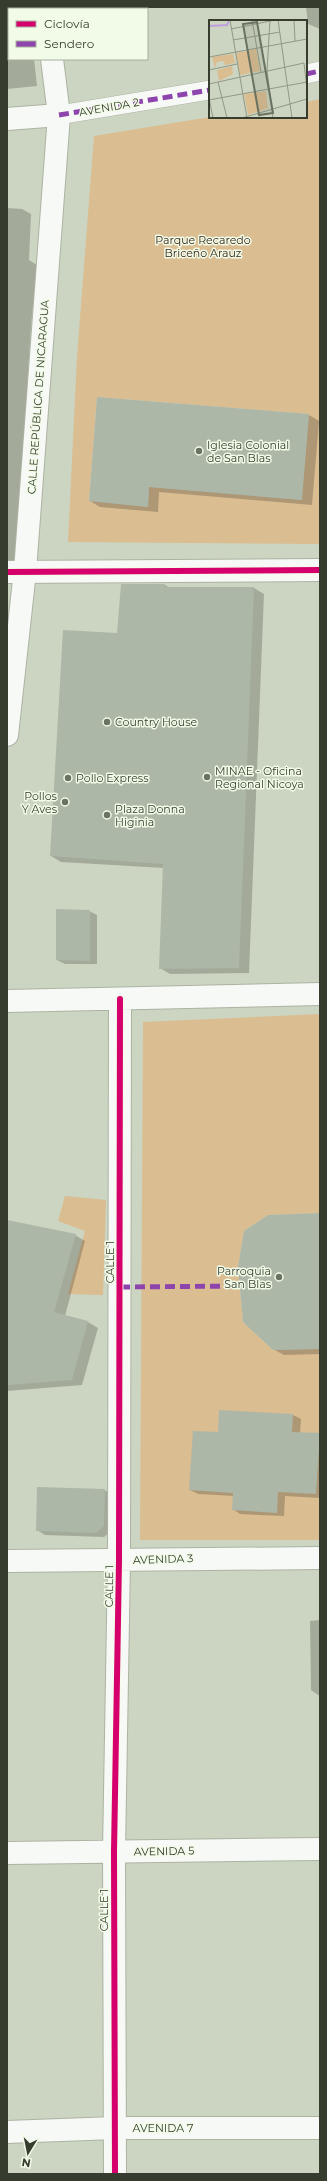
<svg xmlns="http://www.w3.org/2000/svg" width="327" height="2181" font-family="Montserrat,sans-serif">
<style>
.green{fill:#dabd91;fill-rule:evenodd}
.shadow{fill:#0003}
.building{fill:#adb7a8}
.lines{fill:none;stroke-linecap:round;stroke-linejoin:round}
.pedestrian-casing{stroke:#acb3a3;stroke-width:20}
.minor-casing{stroke:#acb3a3;stroke-width:24}
.secondary-casing{stroke:#acb3a3;stroke-width:24}
.pedestrian{stroke:#f7f9f6;stroke-width:19}
.minor{stroke:#f7f9f6;stroke-width:22}
.secondary{stroke:#f7f9f6;stroke-width:22}
.quiet{stroke:#8e44ad;stroke-width:5;stroke-dasharray:10 5;stroke-linecap:butt}
.cycleway-casing{stroke:#f2fbe8;stroke-width:8}
.cycleway{stroke:#d6006c;stroke-width:6}
.poi-dot{fill:#6a7261;stroke:#f2fbe8;stroke-width:1.5}
.labels{text-anchor:middle;dominant-baseline:central;stroke-width:3;stroke-linejoin:round;paint-order:stroke}
.street-label{font-size:11px;fill:#363d2e;stroke:#f2fbe8}
.park-label{font-size:11px;fill:#352515;stroke:#f2fbe8}
.poi-label{font-size:11px;fill:#363d2e;stroke:#f2fbe8;text-anchor:start}
.inset-river{fill:none;stroke:#bf9ede;stroke-width:2}
.inset-road{fill:none;stroke:#909886;stroke-width:1}
.view{fill:#6a7261;fill-opacity:0.15;stroke:#6a7261;stroke-width:2}
.inset-edge{fill:none;stroke:#363d2e;stroke-width:2}
</style>
<rect width="100%" height="100%" fill="#ccd5c1"/>
<path class="green" d="M 320,99 L 320,544 L 68,542 L 77,357 L 94,136 L 210,117 L 306,117 L 306,102 ZM 97,397 L 309,414 L 301,500 L 149,487 L 148,507 L 89,501 Z
M 320,1014 L 320,1213 L 268,1215 L 244,1231 L 238,1267 L 243,1322 L 273,1350 L 320,1349 L 320,1540 L 140,1540 L 143,1022 Z
M 65,1196 L 106,1200 L 103,1295 L 68,1294 L 85,1231 L 58,1221 Z"/>
<path class="shadow" d="M 7,7 L 29,7 L 29,9 L 9,9 L 9,59 L 34,59 L 37,86 L 7,89 Z
M 59,7 L 130,7 L 130,9 L 60,9 Z
M 306,7 L 320,7 L 320,29 L 308,24 Z
M 7,208 L 22,209 L 31,214 L 29,260 L 37,265 L 31,326 L 16,562 L 7,562 Z
M 309,415 L 319,421 L 312,505 L 159,492 L 158,512 L 100,507 L 90,501 Z
M 165,585 L 170,588 L 254,588 L 264,594 L 249,973 L 170,974 L 160,968 L 164,868 L 61,862 L 51,856 Z
M 89,911 L 97,915 L 97,964 L 65,964 L 57,960 Z
M 320,1214 L 320,1354 L 284,1355 L 273,1349 Z
M 7,1221 L 75,1235 L 85,1241 L 65,1316 L 88,1322 L 98,1328 L 82,1385 L 7,1391 Z
M 220,1411 L 293,1415 L 301,1419 L 300,1433 L 320,1435 L 320,1498 L 285,1496 L 284,1516 L 240,1514 L 233,1509 L 234,1496 L 198,1494 L 190,1490 L 219,1433 Z
M 104,1490 L 112,1494 L 111,1531 L 104,1537 L 45,1535 L 37,1530 Z
M 320,1620 L 320,1695 L 318,1695 L 311,1690 L 310,1621 Z"/>
<path class="building" d="M 97,397 L 309,414 L 302,500 L 149,487 L 148,507 L 89,501 Z
M 121,584 L 165,584 L 165,587 L 254,587 L 239,968 L 159,969 L 163,864 L 50,856 L 63,630 L 117,633 Z
M 56,909 L 90,910 L 90,961 L 56,960 Z
M 320,1213 L 320,1349 L 273,1350 L 243,1322 L 238,1267 L 244,1231 L 268,1215 Z
M 7,1220 L 76,1234 L 54,1312 L 88,1321 L 72,1380 L 7,1385 Z
M 219,1410 L 293,1414 L 292,1432 L 320,1433 L 316,1494 L 278,1492 L 277,1513 L 232,1510 L 233,1493 L 189,1490 L 193,1431 L 218,1432 Z
M 37,1487 L 105,1489 L 104,1526 L 96,1533 L 36,1531 Z"/>
<g class="lines">
<defs>
<path id="pedestrian" d="M 306,74 L 320,71
M 59,115 L 210,90"/>
<path id="minor" d="M 7,119 L 59,115
M 7,572 L 320,570
M 7,1001 L 320,994
M 7,1561 L 320,1558
M 7,1853 L 320,1849
M 7,2132 L 115,2128 L 320,2128
M 115,2174 L 114,1852 L 119,1561 L 120,999"/>
<path id="secondary" d="M 46,7 L 46,9
M 7,735 L 25,571 L 59,115 L 52,59"/>
</defs>
<use href="#pedestrian" class="pedestrian-casing"/>
<use href="#minor" class="minor-casing"/>
<use href="#secondary" class="secondary-casing"/>
<use href="#pedestrian" class="pedestrian"/>
<use href="#minor" class="minor"/>
<use href="#secondary" class="secondary"/>
<path class="quiet" d="M 306,74 L 320,71
M 59,115 L 210,90
M 120,1287 L 240,1286"/>
<defs>
<path id="cycleway" d="M 7,572 L 320,570
M 115,2174 L 114,1852 L 119,1561 L 120,999"/>
</defs>
<use href="#cycleway" class="cycleway-casing"/>
<use href="#cycleway" class="cycleway"/>
</g>
<g class="poi-dot">
<circle cx="199" cy="451" r="4"/>
<circle cx="107" cy="722" r="4"/>
<circle cx="207" cy="777" r="4"/>
<circle cx="68" cy="778" r="4"/>
<circle cx="65" cy="802" r="4"/>
<circle cx="107" cy="815" r="4"/>
<circle cx="279" cy="1277" r="4"/>
</g>
<g class="labels">
<g class="street-label">
<text transform="translate(109 107) rotate(-10)">AVENIDA 2</text>
<text transform="translate(38 397) rotate(-86)">CALLE REPÚBLICA DE NICARAGUA</text>
<text transform="translate(110 1262) rotate(-90)">CALLE 1</text>
<text transform="translate(163 1559) rotate(-2)">AVENIDA 3</text>
<text transform="translate(109 1586) rotate(-89)">CALLE 1</text>
<text transform="translate(164 1851) rotate(-1)">AVENIDA 5</text>
<text transform="translate(104 1910) rotate(-90)">CALLE 1</text>
<text x="163" y="2128">AVENIDA 7</text>
</g>
<g class="park-label">
<text x="203" y="240">Parque Recaredo<tspan x="203" dy="13">Briceño Arauz</tspan></text>
</g>
<g class="poi-label">
<text x="207" y="445">Iglesia Colonial<tspan x="207" dy="13">de San Blas</tspan></text>
<text x="115" y="722">Country House</text>
<text x="215" y="771">MINAE - Oficina<tspan x="215" dy="13">Regional Nicoya</tspan></text>
<text x="76" y="778">Pollo Express</text>
<text x="57" y="796" text-anchor="end">Pollos<tspan x="57" dy="13">Y Aves</tspan></text>
<text x="115" y="809">Plaza Donna<tspan x="115" dy="13">Higinia</tspan></text>
<text x="271" y="1271" text-anchor="end">Parroquia<tspan x="271" dy="13">San Blas</tspan></text>
</g>
</g>
<g transform="translate(209 20)">
<rect width="98" height="98" fill="#ccd5c1"/>
<path d="M 47,29 L 51,51 L 31,55 L 27,33 ZM 24,34 L 26,43 L 16,45 L 15,41 L 8,42 L 6,48 L 3,37 ZM 23,46 L 24,54 L 10,61 L 8,50 ZM 57,71 L 59,88 L 39,95 L 35,74 Z" fill="#dabd91"/>
<path class="inset-river" d="M 0,6 L 18,5 L 20,1"/>
<path class="inset-road" d="M 21,0 L 38,98M 43,0 L 52,52M 61,0 L 58,51 L 64,98M 69,0 L 83,98M 85,0 L 86,21M 22,9 L 66,0M 24,20 L 71,12M 0,37 L 98,19M 95,43 L 98,69M 0,50 L 28,44M 9,62 L 18,98M 0,64 L 95,43M 0,78 L 4,98M 0,80 L 98,62M 33,98 L 98,79"/>
<path class="view" d="M 48,2 L 64,93 L 50,95 L 34,4 Z"/>
<rect width="98" height="98" class="inset-edge"/>
</g>
<rect width="327" height="2181" fill="none" stroke="#363d2e" stroke-width="16"/>
<rect x="8" y="8" width="140" height="52" fill="#f2fbe8" stroke="#a7af9e"/>
<rect x="16" y="21" width="20" height="6" fill="#d6006c" stroke="#a7af9e"/>
<text x="44" y="28" font-size="12" fill="#363d2e">Ciclovía</text>
<rect x="16" y="41" width="20" height="6" fill="#8e44ad" stroke="#a7af9e"/>
<text x="44" y="48" font-size="12" fill="#363d2e">Sendero</text>
<g transform="translate(28 2153) rotate(190)" stroke="#f2fbe8" stroke-width="3" paint-order="stroke">
<path d="M0-3L7 15L0 10L-7 15Z" fill="#363d2e"/>
<text y="-6" font-size="11" font-weight="bold" text-anchor="middle" fill="#363d2e">N</text>
</g>
</svg>
